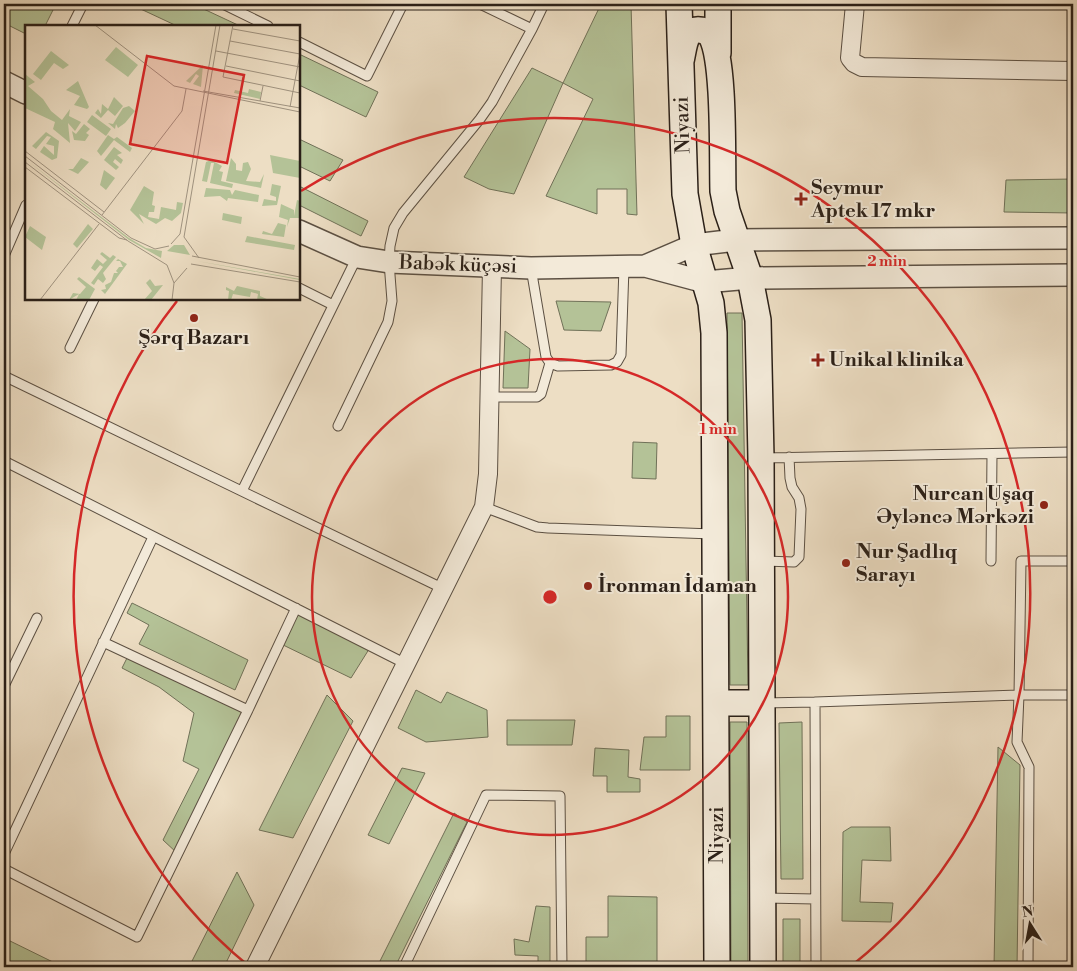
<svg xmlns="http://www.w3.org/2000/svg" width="1077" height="971" font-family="'Libre Bodoni',serif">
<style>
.green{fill:#b4c297;stroke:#707158}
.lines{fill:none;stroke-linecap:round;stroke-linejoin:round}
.service-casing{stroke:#5c5043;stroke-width:11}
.minor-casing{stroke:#5c5043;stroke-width:20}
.tertiary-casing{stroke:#5c5043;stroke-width:24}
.secondary-casing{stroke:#2b2018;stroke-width:28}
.service{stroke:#f3ead9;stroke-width:9}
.minor{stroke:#f3ead9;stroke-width:18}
.tertiary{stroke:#f3ead9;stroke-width:21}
.secondary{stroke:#f3ead9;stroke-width:25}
.ring{fill:none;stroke:#d62828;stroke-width:2.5}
.poi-dot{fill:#8f2418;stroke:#f3ead9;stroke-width:2}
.labels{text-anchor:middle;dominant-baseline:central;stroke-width:4;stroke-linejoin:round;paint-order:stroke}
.street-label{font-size:20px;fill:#2b2018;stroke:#f3ead9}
.poi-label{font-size:20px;font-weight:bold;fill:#2b2018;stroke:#f3ead9;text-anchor:start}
.inset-road{fill:none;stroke:#9f927f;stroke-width:1}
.view{fill:#d62828;fill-opacity:0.15;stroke:#d62828;stroke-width:2.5}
.inset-edge{fill:none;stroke:#2b2018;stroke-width:2.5}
.centre{fill:#d62828;stroke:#f3ead9;stroke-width:2.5}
.ring-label{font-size:15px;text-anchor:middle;font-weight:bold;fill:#d62828;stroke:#f3ead9;stroke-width:4;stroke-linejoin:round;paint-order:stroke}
</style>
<rect width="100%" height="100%" fill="#eddec4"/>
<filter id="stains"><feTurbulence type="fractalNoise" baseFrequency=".004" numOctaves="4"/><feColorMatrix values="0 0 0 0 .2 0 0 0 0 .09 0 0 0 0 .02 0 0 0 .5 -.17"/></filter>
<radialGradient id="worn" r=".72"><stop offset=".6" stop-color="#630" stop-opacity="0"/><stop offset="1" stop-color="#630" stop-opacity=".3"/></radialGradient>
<path class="green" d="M 4,4 L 19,4 L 33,9 L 36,4 L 56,4 L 45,26 L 26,26 L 26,34 L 4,23 Z
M 130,4 L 193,4 L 240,26 L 177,26 Z
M 601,4 L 631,4 L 637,215 L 627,214 L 627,189 L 597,189 L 597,214 L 546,196 L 593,99 L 563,83 L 514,194 L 489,189 L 464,177 L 532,68 L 563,83 Z
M 299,54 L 378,92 L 366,117 L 299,85 Z
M 299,139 L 343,160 L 330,181 L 299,166 Z
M 1073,179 L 1073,213 L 1004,212 L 1006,180 Z
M 299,186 L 368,221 L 361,236 L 299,205 Z
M 556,301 L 611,302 L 601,331 L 564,330 Z
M 727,313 L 742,313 L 748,685 L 730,685 Z
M 505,331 L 530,349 L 528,388 L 503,388 Z
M 633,442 L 657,443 L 656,479 L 632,478 Z
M 132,603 L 248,660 L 235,690 L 139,644 L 149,625 L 127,613 Z
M 296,608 L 371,646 L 351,678 L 279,643 Z
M 129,654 L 248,710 L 177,853 L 163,840 L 199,769 L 183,761 L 194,713 L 159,687 L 122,668 Z
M 416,690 L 441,703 L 447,692 L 487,710 L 488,737 L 426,742 L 398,728 Z
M 327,695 L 353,721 L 293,838 L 259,830 Z
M 666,716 L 690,716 L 690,770 L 640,770 L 644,737 L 666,737 Z
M 507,720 L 575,720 L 572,745 L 507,745 Z
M 730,722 L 747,722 L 748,967 L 731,967 Z
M 802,722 L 803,879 L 781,879 L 779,723 Z
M 998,747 L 1020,765 L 1017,967 L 994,967 Z
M 595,748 L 629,750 L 628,777 L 640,779 L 640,792 L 607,792 L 607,776 L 593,776 Z
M 402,768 L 425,773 L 389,844 L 368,835 Z
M 454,813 L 467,822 L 395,967 L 377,967 Z
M 851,827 L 890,827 L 891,861 L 862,860 L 860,902 L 893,903 L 891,922 L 842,921 L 843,832 Z
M 237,872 L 254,905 L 224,967 L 189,967 Z
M 608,896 L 657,897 L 657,967 L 586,967 L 586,937 L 608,937 Z
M 536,906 L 550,907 L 550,967 L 538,967 L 538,956 L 515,955 L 514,939 L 529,942 Z
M 783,919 L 800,919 L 800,967 L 783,967 Z
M 4,938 L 63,967 L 4,967 Z"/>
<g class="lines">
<defs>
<path id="service" d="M 223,4 L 268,26
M 480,4 L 532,29 L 544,4
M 72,26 L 83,4
M 299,42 L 367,76 L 403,4
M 4,256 L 26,205
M 531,268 L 546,357 L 550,363 L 558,366 L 611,365 L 617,362 L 621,355 L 624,267
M 299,288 L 333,305
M 70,348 L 94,299
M 4,376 L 444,589
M 490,397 L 537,397 L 541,394 L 550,363
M 338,426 L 388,322 L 392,301 L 389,262 L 390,246 L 394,228 L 403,213 L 480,119 L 492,102 L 532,29
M 764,458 L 1073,452
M 4,461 L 406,664
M 242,491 L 357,257
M 484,507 L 537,527 L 548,528 L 713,534
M 764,561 L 794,562 L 799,557 L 801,509 L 799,498 L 792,487 L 790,478 L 789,457
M 991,561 L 992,454
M 4,686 L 37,618
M 815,702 L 1019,695 L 1021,561 L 1073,561
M 763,703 L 815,702 L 816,967
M 248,710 L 296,608
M 4,854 L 153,537
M 4,869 L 137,937 L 248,710 L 103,642
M 765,898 L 815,899
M 404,967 L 486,795 L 560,796 L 562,967
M 1028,967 L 1029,767 L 1017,742 L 1019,695 L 1073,695"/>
<path id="minor" d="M 855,4 L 850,58 L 854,63 L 862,67 L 1073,71
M 255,967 L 484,507 L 488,474 L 492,267"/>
<path id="tertiary" d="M 4,82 L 26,93
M 299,231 L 357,257 L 389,262 L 531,268 L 645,266 L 705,282 L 750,278 L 1073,275
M 645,266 L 694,245 L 736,240 L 1073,238"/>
<path id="secondary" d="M 679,4 L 685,194 L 694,245 L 711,303 L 714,333 L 717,967
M 718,4 L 718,53
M 681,61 C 684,50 684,27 701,30 C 705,31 709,33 711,36 C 725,61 722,158 723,191 L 727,211 L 750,278 L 758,320 L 761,458 L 763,967
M 717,703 L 761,703"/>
</defs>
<use href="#service" class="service-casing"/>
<use href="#minor" class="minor-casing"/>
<use href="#tertiary" class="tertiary-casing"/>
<use href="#secondary" class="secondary-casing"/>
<use href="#service" class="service"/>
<use href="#minor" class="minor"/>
<use href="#tertiary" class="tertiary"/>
<use href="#secondary" class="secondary"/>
</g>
<g class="ring">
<circle cx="550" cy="597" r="238"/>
<path d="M250 967A476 476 0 0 1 177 301M301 191A476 476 0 0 1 850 967"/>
</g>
<g class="poi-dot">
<path d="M798.5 191.5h5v5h5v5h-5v5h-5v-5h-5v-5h5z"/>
<circle cx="194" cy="318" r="5"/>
<path d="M815.5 352.5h5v5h5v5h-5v5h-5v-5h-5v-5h5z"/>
<circle cx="1044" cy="505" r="5"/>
<circle cx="846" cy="563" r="5"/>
<circle cx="588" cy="586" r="5"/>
</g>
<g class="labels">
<g class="street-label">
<text transform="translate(683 125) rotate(-92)">Niyazi</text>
<text transform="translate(458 265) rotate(2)">Babək küçəsi</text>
<text transform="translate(717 835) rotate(-90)">Niyazi</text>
</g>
<g class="poi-label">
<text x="811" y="188">Seymur<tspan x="811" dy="23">Aptek 17 mkr</tspan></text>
<text x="194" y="338" text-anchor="middle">Şərq Bazarı</text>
<text x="829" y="360">Unikal klinika</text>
<text x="1034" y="494" text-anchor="end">Nurcan Uşaq<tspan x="1034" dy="23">Əyləncə Mərkəzi</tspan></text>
<text x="856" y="552">Nur Şadlıq<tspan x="856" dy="23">Sarayı</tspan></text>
<text x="598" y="586">İronman İdaman</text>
</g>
</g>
<g transform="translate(25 25)">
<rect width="275" height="275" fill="#eddec4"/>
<path d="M 91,22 L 113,40 L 103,52 L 80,35 ZM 26,26 L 44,40 L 38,44 L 29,38 L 16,55 L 8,49 ZM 178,40 L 176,62 L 168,59 L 174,51 L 171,49 L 165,58 L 161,56 ZM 0,49 L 10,57 L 3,61 L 18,74 L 26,86 L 37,95 L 45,84 L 44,91 L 56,97 L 50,106 L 43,98 L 45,118 L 28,104 L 30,97 L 0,83 ZM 53,56 L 64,82 L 62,84 L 49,80 L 55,71 L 41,65 ZM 224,64 L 236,67 L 235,74 L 209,68 L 210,65 L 223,68 ZM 89,72 L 98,81 L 90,91 L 83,85 L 76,93 L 70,88 L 73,84 L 76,89 L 77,79 L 83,84 ZM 104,81 L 110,86 L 100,98 L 93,103 L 91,99 L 90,104 L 83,98 L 88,99 L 98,83 ZM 67,90 L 86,104 L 81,111 L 62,97 ZM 59,99 L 65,104 L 61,108 L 64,110 L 60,116 L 49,115 L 47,106 L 51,109 ZM 21,107 L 34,116 L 32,133 L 27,135 L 15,127 L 19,121 L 29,130 L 29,121 L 21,119 L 26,112 L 22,111 L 11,124 L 7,121 ZM 83,110 L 89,114 L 92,112 L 107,123 L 105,127 L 89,115 L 76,131 L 72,126 ZM 89,122 L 97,128 L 92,130 L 98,135 L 96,139 L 90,134 L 88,137 L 94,142 L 91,145 L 79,135 ZM 245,130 L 275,136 L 275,153 L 248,148 ZM 56,133 L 64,137 L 53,149 L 43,144 L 48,144 ZM 206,133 L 211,139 L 211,145 L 217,146 L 218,138 L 223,137 L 226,144 L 221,156 L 235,157 L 239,149 L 236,163 L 201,156 ZM 0,134 L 104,213 L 121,223 L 137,226 L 136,233 L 104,215 ZM 186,135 L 197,141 L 194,146 L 198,147 L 196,156 L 208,159 L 207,163 L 185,158 L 189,138 L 186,138 L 182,157 L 177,156 L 181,137 ZM 79,145 L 90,153 L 81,165 L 75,160 ZM 247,159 L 256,161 L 252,180 L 237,181 L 239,174 L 251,176 L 251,172 L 245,170 ZM 119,161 L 129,167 L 127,180 L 130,181 L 129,187 L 124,187 L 123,192 L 134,194 L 136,182 L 151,185 L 152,177 L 158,178 L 156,188 L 147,196 L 140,193 L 131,199 L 114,189 L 119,199 L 105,185 ZM 181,163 L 205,165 L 207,170 L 210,165 L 234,170 L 233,177 L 203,173 L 202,176 L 195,171 L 179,172 ZM 272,175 L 275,176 L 275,193 L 265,193 L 262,202 L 263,195 L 254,192 L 256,179 L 269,185 L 269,191 ZM 198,188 L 217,192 L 216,199 L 197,195 ZM 253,198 L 261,200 L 259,212 L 237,209 L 238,206 L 247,209 ZM 63,199 L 68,204 L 52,223 L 48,219 ZM 5,201 L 21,212 L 17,225 L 0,212 ZM 222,211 L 270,220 L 269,225 L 220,217 ZM 149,220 L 159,220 L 165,230 L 142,226 ZM 77,227 L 85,233 L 88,230 L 91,232 L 78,248 L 81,254 L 78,258 L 73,254 L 69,260 L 66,258 L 78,242 L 75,240 L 70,246 L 66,243 L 72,234 L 78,239 L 82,235 L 75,229 ZM 93,234 L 102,239 L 80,269 L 76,265 L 81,264 L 80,260 L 86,257 L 89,248 L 93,248 L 91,246 L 94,242 L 98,242 L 95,236 L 91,236 ZM 172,236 L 275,254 L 275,255 ZM 54,252 L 70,264 L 64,275 L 51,275 L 54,269 L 44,275 L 48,268 L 55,269 L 61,262 L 52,254 ZM 125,254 L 130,261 L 138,260 L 126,275 L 119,275 L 127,266 L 121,258 ZM 212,261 L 235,266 L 235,271 L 244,275 L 232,275 L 233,269 L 226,267 L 225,272 L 208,269 L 206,275 L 203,275 L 204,266 L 201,265 L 201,262 L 209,266 Z" fill="#b4c297"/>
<path class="inset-road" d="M 70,0 L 149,61 L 275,87M 208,0 L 198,52 L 275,68M 208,4 L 275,16M 205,16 L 275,29M 191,26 L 275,42M 201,41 L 275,56M 178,66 L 275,83M 235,76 L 238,61M 265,82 L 275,29M 0,126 L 79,187M 0,131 L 106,213 L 130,224 L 144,221M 0,137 L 103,216 L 142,240M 0,142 L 94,213 L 102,215M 77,190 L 157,86 L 161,64M 146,219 L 155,209 L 191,0M 167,231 L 275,252M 174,233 L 159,212 L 195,0M 166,239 L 275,257M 142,240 L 149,258 L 147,275M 149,258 L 162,243M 15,275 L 74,199"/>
<path class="view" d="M 122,31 L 219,50 L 202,138 L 105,119 Z"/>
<rect width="275" height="275" class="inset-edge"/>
</g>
<circle cx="550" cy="597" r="8" class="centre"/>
<g class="ring-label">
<text x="887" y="266">2 min</text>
<text x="718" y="434">1 min</text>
</g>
<rect width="1077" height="971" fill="none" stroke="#eddec4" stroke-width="20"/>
<rect x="5" y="5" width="1067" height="961" fill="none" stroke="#2b2018" stroke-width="2.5"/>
<rect x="10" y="10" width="1057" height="951" fill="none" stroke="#2b2018"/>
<g transform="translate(1030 924) rotate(349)" stroke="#f3ead9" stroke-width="4" paint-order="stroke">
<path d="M0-4L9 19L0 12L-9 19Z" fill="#2b2018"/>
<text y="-8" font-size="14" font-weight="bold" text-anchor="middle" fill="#2b2018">N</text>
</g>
<rect width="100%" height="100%" filter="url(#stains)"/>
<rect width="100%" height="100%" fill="url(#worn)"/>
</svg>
